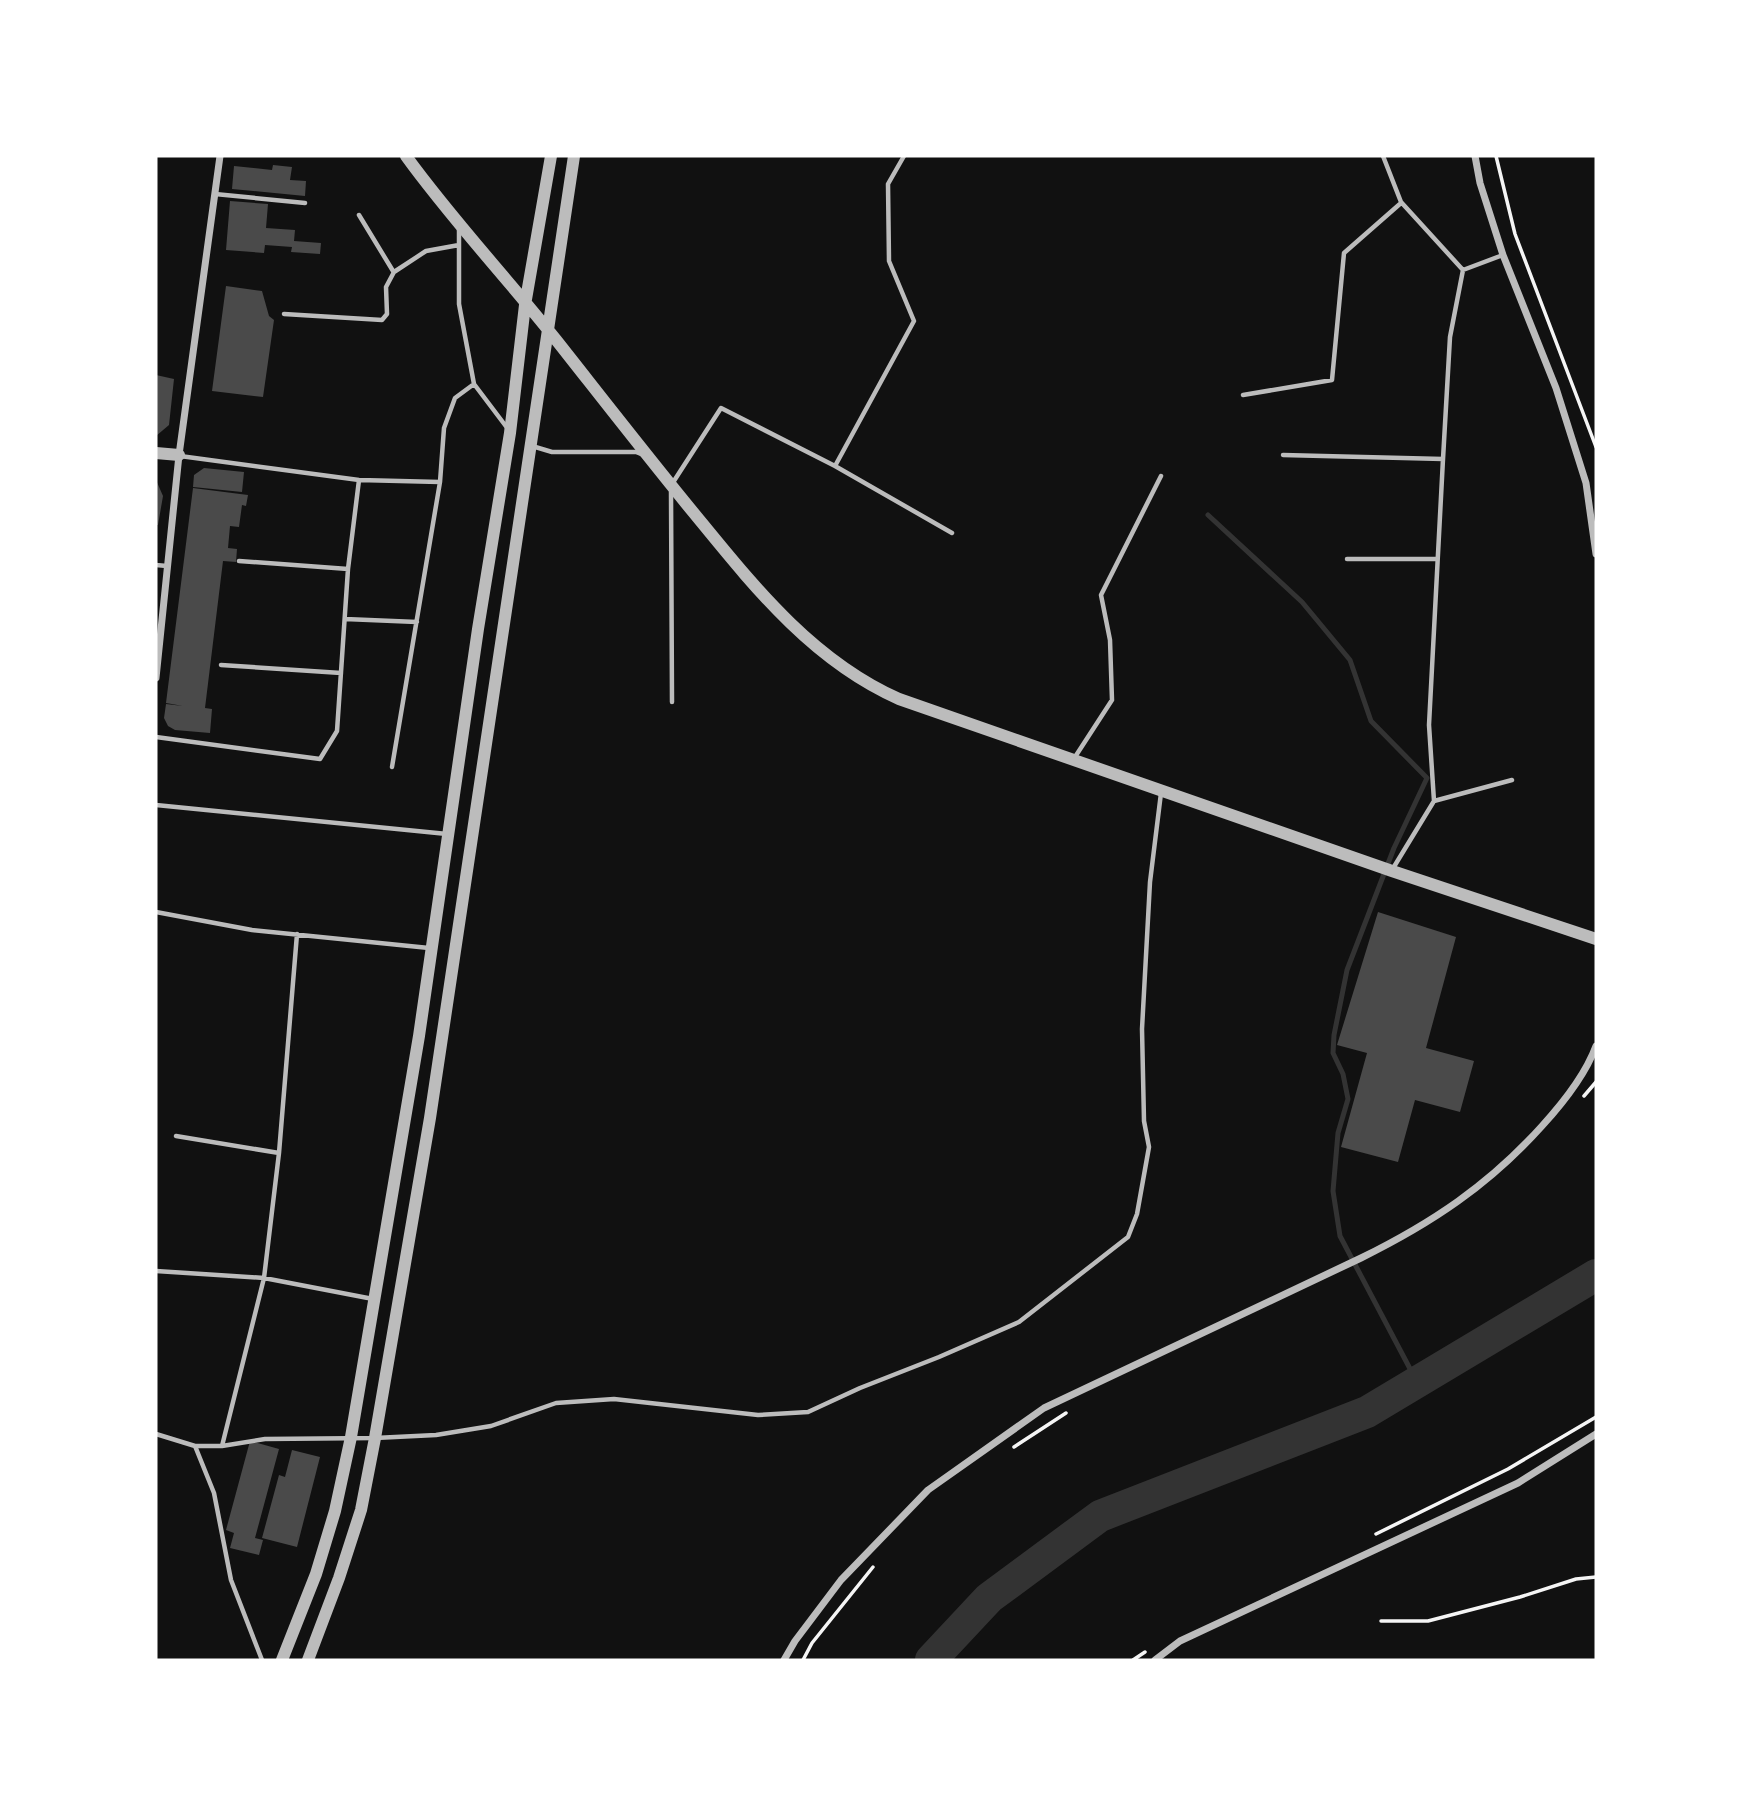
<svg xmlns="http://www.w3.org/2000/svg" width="1752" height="1816" font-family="'Alegreya Sans',sans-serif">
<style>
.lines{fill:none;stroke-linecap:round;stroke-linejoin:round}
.stream{stroke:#333;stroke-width:5}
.river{stroke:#333;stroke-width:32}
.building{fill:#4a4a4a}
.path{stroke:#f5f5f5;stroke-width:3.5}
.service{stroke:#bcbcbc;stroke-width:4.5}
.minor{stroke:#bcbcbc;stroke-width:7}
.tertiary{stroke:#bcbcbc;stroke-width:12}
</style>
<rect width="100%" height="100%" fill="#111"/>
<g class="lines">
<path class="stream" d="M 1208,515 L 1302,602 L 1350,660 L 1371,721 L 1427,778 L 1394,848 L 1347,970 L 1334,1035 L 1333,1053 L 1343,1074 L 1348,1099 L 1338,1133 L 1333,1191 L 1340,1236 L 1417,1382"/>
<path class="river" d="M 931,1660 L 989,1598 L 1100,1516 L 1367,1412 L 1596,1275"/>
</g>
<path class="building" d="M 273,165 L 292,167 L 290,180 L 306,181 L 305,196 L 232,189 L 234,166 L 272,170 Z
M 230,201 L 268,204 L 266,228 L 295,230 L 294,241 L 321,243 L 320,254 L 291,252 L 292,247 L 265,245 L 264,253 L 226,250 Z
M 226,286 L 262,291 L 269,316 L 274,320 L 263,397 L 212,391 Z
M 156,375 L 174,379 L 169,425 L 156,436 Z
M 204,468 L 244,472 L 242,492 L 193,487 L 194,475 Z
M 156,480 L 163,496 L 158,525 L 156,525 Z
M 193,488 L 248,495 L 246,506 L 242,505 L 239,527 L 230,526 L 228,548 L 237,549 L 236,562 L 223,561 L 205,708 L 212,709 L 210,733 L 175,730 L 168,726 L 164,718 L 166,704 L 183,706 L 166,703 Z
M 1378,912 L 1456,937 L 1426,1048 L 1474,1061 L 1460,1112 L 1415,1100 L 1398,1162 L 1341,1147 L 1367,1053 L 1337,1045 Z
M 250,1441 L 279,1449 L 255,1538 L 263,1540 L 259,1555 L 230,1548 L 234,1533 L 226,1530 Z
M 292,1450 L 320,1457 L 297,1547 L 262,1538 L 279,1475 L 285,1477 Z"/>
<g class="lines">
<path class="path" d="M 1496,156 L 1515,234 L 1596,447
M 1584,1096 L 1596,1082
M 1014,1447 L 1066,1413
M 1376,1534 L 1508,1469 L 1596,1417
M 1381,1621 L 1428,1621 L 1520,1597 L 1576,1579 L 1596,1577
M 803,1660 L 812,1643 L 873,1567
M 1133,1660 L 1145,1652"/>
<path class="service" d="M 1383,156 L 1401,202 L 1463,270 L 1450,337 L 1443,459 L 1429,725 L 1434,801 L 1392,870
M 215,194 L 305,203
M 359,215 L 393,271
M 459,230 L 459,304 L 474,384 L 508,429
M 1463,270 L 1503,255
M 284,314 L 382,320 L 387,314 L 386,287 L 394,272 L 426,251 L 459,245
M 1243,395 L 1332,380 L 1344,253 L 1401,203
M 532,446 L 552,452 L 636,452 L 641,454
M 1283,455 L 1443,459
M 180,456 L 359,480 L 440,482
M 835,466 L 914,321 L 889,261 L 888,184 L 904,156
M 672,484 L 721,408 L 835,466 L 952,533
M 671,492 L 672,702
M 1347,559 L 1437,559
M 239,561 L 348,569
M 156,565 L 167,566
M 345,619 L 417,622
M 221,665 L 341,673
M 156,737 L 320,759 L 337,731 L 348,569 L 359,480
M 1075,757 L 1112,700 L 1110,640 L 1101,595 L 1161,476
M 392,767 L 440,482 L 444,428 L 455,398 L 474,384
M 1434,801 L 1512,780
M 156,805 L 447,834
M 156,912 L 252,930 L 429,948
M 176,1136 L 279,1153
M 156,1271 L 264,1278 L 373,1299
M 156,1434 L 195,1446 L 222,1446 L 265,1439 L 375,1438 L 436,1435 L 491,1426 L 556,1403 L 614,1399 L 758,1415 L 808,1412 L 860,1388 L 939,1357 L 1019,1322 L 1128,1237 L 1137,1214 L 1149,1147 L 1144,1121 L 1142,1029 L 1150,882 L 1161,793
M 195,1446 L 214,1493 L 231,1580 L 262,1660
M 222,1446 L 264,1278 L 279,1153 L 297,934"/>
<path class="minor" d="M 1475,156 L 1480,183 L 1503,255 L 1556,388 L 1586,483 L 1596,554
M 156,678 L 179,455 L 220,156
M 784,1660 L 795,1641 L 841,1580 L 928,1490 L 1044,1408 L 1361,1258 C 1432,1223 1489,1185 1542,1126 C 1563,1103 1585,1076 1596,1046
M 1155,1660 L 1180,1641 L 1518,1483 L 1596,1434"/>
<path class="tertiary" d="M 406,156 C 453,221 508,279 557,341 C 602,398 647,456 693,512 C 752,584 811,660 899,699 L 1392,871 L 1596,939
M 156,453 L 179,455
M 282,1660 L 316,1574 L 335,1511 L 351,1437 L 419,1036 L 478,629 L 510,433 L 525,305 L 551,156
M 308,1660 L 339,1578 L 361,1510 L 375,1438 L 430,1118 L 574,156"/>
</g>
<rect width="1752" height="1816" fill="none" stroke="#ffffff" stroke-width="315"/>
</svg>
